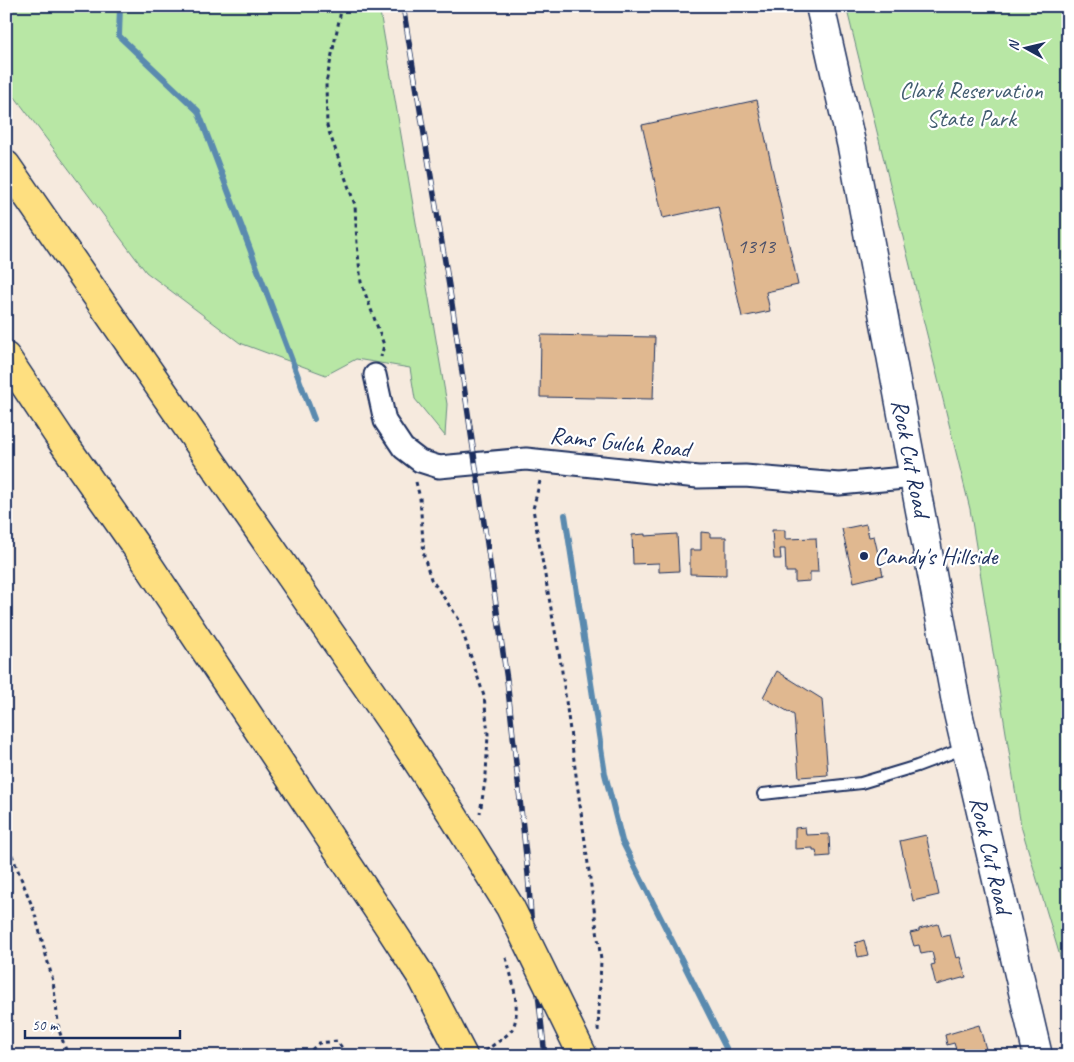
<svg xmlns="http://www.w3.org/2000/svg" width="1074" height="1062" font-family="Caveat,sans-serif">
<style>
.green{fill:#b8e7a5;stroke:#6a8b82}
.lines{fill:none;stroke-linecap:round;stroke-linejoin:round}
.stream{stroke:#5a8aaf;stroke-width:6}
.building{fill:#e0b890;stroke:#1b2f5e}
.lane-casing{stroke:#1b2f5e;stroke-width:14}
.street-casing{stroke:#1b2f5e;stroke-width:25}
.secondary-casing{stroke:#1b2f5e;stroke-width:31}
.highway-casing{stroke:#1b2f5e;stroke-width:31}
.path{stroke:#1b2f5e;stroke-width:3;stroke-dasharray:4 4;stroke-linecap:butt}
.lane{stroke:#fff;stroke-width:10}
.street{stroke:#fff;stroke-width:21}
.secondary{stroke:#fff;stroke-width:28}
.highway{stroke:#fedf80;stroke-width:28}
.rail-casing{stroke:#1b2f5e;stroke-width:5.5}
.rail{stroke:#fff;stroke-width:4;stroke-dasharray:11;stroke-linecap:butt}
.highway-bridge-casing{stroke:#1b2f5e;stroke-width:31;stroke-linecap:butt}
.highway-bridge{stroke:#fedf80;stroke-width:28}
.poi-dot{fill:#1b2f5e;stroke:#fff;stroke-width:2}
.labels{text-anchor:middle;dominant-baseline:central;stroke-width:4.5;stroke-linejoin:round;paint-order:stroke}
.number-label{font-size:21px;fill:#4c516a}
.park-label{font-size:24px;fill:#425d70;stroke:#fff}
.street-label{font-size:24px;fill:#1b2f5e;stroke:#fff}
.poi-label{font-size:24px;fill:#1b2f5e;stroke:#fff;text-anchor:start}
</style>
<rect width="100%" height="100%" fill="#f6eade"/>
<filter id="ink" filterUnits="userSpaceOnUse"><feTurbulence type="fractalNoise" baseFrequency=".02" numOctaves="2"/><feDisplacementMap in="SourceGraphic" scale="10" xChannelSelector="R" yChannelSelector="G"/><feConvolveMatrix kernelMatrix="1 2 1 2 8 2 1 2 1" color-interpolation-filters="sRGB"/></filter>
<g filter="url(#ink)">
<path class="green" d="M 6,6 L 379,6 L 447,404 L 445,436 L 415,399 L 410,368 L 356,359 L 326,375 L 240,343 L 146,272 L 6,85 Z
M 846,6 L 1068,6 L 1068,983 L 1021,826 L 970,509 Z"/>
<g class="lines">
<path class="stream" d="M 120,6 L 119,36 L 198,111 L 314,419
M 565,515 L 605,774 L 622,841 L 730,1056"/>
</g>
<path class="building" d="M 757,100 L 798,285 L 766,292 L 770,311 L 742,317 L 718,206 L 663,218 L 642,125 Z
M 541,335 L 655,337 L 653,399 L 540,397 Z
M 866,524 L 869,537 L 874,536 L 883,575 L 854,582 L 842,529 Z
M 772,530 L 785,530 L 785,539 L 816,538 L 818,572 L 810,572 L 810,581 L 795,582 L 795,572 L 786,572 L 785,549 L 780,549 L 781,559 L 774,559 Z
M 701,532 L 710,533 L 710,537 L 726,537 L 726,575 L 690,574 L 690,550 L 701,550 Z
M 645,534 L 645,536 L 677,534 L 679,571 L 659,572 L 659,563 L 633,564 L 632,535 Z
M 777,671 L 822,699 L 828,775 L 799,777 L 794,715 L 763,697 Z
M 805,827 L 806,835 L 829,834 L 830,856 L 817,857 L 816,850 L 813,850 L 813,848 L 795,849 L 795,828 Z
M 926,835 L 939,895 L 913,901 L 900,841 Z
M 938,924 L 942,937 L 950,935 L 956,958 L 960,957 L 966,977 L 936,985 L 931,965 L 935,964 L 932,952 L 921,954 L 919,945 L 914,946 L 910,933 L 919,931 L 919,929 Z
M 864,940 L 868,955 L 858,957 L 855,943 Z
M 979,1025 L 986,1049 L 979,1051 L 980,1056 L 967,1056 L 966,1054 L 958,1056 L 954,1043 L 947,1045 L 945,1035 Z"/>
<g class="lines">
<defs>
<path id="lane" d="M 763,794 L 861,783 L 917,766 L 965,748"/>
<path id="street" d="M 375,375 L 385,421 L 403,448 L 420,461 L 439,467 L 526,459 L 698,477 L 745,476 L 839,484 L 915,477"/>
<path id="secondary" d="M 820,6 L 852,147 L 958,713 L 1038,1056"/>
<path id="highway" d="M 6,165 L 393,724
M 6,357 L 60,438 L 135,545 L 386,922 L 423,979 L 463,1056"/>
</defs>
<use href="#lane" class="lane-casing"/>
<use href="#street" class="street-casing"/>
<use href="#secondary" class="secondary-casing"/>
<use href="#highway" class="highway-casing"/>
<path class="path" d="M 342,6 L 326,83 L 327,126 L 355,205 L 357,244 L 361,282 L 384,345 L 381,357
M 540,481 L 533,509 L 561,664 L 601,960 L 598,1031
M 416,482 L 420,498 L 424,557 L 431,579 L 458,618 L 484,696 L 488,734 L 486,775 L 480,813
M 6,840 L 34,911 L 53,981 L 59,1030 L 68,1056
M 485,1051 C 493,1045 503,1039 510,1032 C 524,1017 511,973 505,955
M 309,1056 L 308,1053 L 319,1043 L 337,1041 L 348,1056"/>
<use href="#lane" class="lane"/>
<use href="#street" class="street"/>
<use href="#secondary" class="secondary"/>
<use href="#highway" class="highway"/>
<defs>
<path id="rail" d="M 403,6 L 452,304 L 507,680 L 528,874 L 534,957 L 545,1056"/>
</defs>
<use href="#rail" class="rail-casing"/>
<use href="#rail" class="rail"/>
<defs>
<path id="highway-bridge" d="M 393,724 L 452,814 L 510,907 L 583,1056"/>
</defs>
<use href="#highway-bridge" class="highway-bridge-casing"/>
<use href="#highway-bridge" class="highway-bridge"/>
</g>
</g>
<circle class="poi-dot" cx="864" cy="556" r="5"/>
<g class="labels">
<g class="number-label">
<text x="756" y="246">1313</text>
</g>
<g class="park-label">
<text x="971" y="90">Clark Reservation<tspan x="971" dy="28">State Park</tspan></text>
</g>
<g class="street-label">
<text transform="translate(620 442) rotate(6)">Rams Gulch Road</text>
<text transform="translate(911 458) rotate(79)">Rock Cut Road</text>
<text transform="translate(991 855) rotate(77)">Rock Cut Road</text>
</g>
<g class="poi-label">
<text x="874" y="556">Candy's Hillside</text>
</g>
</g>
<rect width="1074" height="1062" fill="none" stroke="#fff" stroke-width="25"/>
<rect x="12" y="12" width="1049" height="1037" fill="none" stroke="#1b2f5e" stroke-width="2" filter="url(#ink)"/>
<g transform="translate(1026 48) rotate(278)" stroke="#ffffff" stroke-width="4" paint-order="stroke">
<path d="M0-4L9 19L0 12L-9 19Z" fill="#1b2f5e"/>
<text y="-8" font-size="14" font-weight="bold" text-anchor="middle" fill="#1b2f5e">N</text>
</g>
<path d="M25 1030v8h155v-8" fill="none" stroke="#1b2f5e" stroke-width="2.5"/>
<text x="32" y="1030" font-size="15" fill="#1b2f5e" stroke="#ffffff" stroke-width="4" paint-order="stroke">50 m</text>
</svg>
